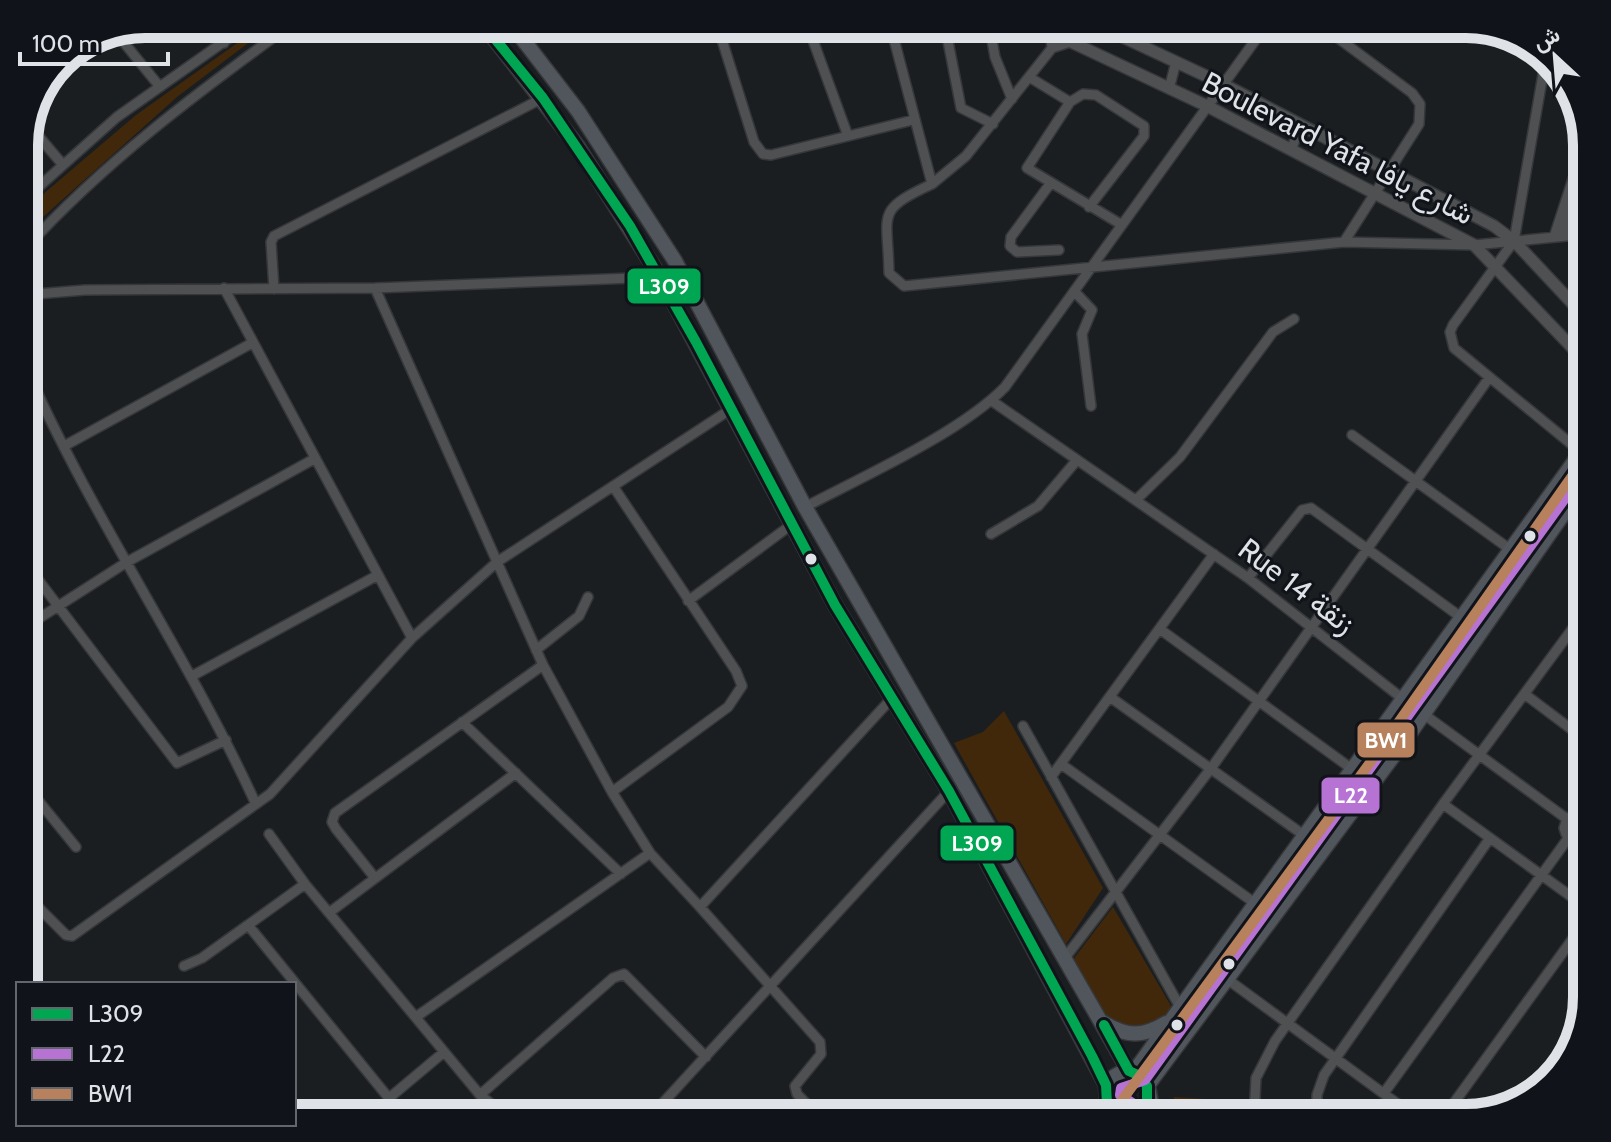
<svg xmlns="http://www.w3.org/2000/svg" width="1611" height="1142" font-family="Cabin,Vazirmatn,sans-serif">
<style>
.green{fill:#41280a}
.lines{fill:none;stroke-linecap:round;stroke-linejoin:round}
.minor-casing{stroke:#36373a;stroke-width:12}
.tertiary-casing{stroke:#36373a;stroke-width:14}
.primary-casing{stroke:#36373a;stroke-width:17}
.minor{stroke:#4e5052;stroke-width:9}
.tertiary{stroke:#4e5052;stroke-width:11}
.primary{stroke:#51565c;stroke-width:14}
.bus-1-casing{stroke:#10141a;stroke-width:16}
.bus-2-casing{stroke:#10141a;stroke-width:16}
.bus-3-casing{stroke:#10141a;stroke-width:16}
.bus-1{stroke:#00a651;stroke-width:10}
.bus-2{stroke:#b673d3;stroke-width:10}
.bus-3{stroke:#b6815c;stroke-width:10}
.bus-dot{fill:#dfe2e6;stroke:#10141a;stroke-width:3}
.labels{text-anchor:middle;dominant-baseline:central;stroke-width:6;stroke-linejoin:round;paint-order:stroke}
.street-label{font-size:30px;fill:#dfe2e6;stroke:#10141a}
.rim{fill:none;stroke:#dfe2e6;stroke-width:10}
.line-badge{stroke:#10141a;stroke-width:3}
.badge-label{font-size:22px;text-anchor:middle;font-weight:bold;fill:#fff}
</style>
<rect width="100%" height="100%" fill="#1b1e21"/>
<path class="green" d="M 264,24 L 273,24 L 177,97 L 24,234 L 24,210 L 28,207 L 136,115 Z
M 1004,711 L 1103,888 L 1066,944 L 954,743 L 983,732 Z
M 1113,907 L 1171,1006 L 1166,1017 L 1143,1032 L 1108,1019 L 1072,961 Z
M 1174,1097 L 1237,1101 L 1243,1118 L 1174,1118 Z"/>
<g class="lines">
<defs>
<path id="minor" d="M 209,24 L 224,43
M 717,24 L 754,142 L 763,154 L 771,155 L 913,120
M 807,24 L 848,136
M 890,24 L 932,184 L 966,156 L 1052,48 L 1073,41 L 1085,24
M 989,24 L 995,57 L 1012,99
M 946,31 L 961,108 L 993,124
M 117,34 L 160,87
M 1052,48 L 1050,31 L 1055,24
M 1546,57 L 1514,241 L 1453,325 L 1450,332 L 1454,348 L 1581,452
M 1029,77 L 1070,102 L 1027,168 L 1122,225
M 1169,89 L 1176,62
M 1070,102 L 1083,94 L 1096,95 L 1144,126 L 1144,136 L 1089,207
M 30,126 L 63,165
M 1291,150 L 1300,127
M 932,184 C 874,211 888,213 889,273 L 904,286 L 1344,242 L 1419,124 L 1420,104 L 1412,93 L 1319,24
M 1050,184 L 1011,237 L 1010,246 L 1017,252 L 1059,250
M 24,200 L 117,117 L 249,24
M 1563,236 L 1587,162
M 1554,237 L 1586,139
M 1344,242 L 1474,245 L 1587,234
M 24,250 C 103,163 198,92 292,24
M 224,288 L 412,638 L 497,562 L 731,409
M 375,288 L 543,665 L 612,792 L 650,853 L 700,907 L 892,698
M 274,289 L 271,242 L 274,236 L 543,98
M 1074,291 L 1092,310 L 1082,334 L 1091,406
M 24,295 L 85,290 L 375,288 L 660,277
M 24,363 C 90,515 186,652 255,802
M 992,401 L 1248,578 L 1403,699 L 1567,819
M 1352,435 L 1511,550
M 66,445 L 252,343
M 1136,500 L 1180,457 L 1273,332 L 1294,319
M 1571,502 L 1587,513
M 805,507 C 864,476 960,433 1005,387 L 1267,24
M 991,534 L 1038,506 L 1077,460
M 24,561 L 177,763 L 226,740
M 1248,578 L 1302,510 L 1311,508 L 1462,618
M 688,601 L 791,525
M 24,628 L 127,562 L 314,459
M 1161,630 L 1352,769
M 536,650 L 579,616 L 588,597
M 192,676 L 378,575
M 1526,695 L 1587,741
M 1110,697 L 1305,836
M 462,722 L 621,874
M 1023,726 L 1180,1007
M 1572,730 L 1587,710
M 1061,764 L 1256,904
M 1051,777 L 1214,554
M 24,783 L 76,847
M 612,792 L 728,707 L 742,686 L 736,671 L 613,486
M 1443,804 L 1587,908
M 1587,824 L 1583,818 L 1573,815 L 1567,819 L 1564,828 L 1566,834 L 1575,839 L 1587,830
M 269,834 L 305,884 L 480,1095 L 509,1118
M 375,878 L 336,829 L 332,822 L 335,813 L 543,665
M 24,893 L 66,935 L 72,936 L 270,794 L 412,638
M 700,907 L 820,1042 L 821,1054 L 795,1086 L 797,1094 L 820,1118
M 330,912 L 516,773
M 248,925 L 305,884
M 1064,959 L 1212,767 L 1489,378
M 184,966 L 202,958 L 248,925 L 405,1118
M 1227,979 L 1417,1118
M 416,1017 L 650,853
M 1539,1089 L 1570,1048
M 1384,1093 L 1569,837
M 480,1095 L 613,978 L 624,974 L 706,1057
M 388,1099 L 444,1052
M 660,1106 L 671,1118
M 649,1118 L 949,791
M 1254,1118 L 1256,1078 L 1275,1041 L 1443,804 L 1587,609
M 1317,1118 L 1317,1095 L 1324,1075 L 1490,838
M 1443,1118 L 1587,919"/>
<path id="tertiary" d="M 1033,24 L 1207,106 L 1474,245 L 1587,363
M 1095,24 L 1221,83 L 1494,226 L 1514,241 L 1587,319"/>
<path id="primary" d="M 483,24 L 578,147 L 660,277 L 835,605 L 949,791 L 1106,1085
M 511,24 L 578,111 L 675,261 L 805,507 L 1129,1071
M 1104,1023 C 1127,1037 1143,1037 1166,1023
M 1134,1072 L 1587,444
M 1147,1086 L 1406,739 L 1587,480
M 1147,1101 L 1134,1114 L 1118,1114 L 1107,1104 L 1106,1085 C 1116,1069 1141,1065 1148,1087 C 1151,1098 1149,1104 1156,1118
M 1097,1118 L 1107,1104"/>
</defs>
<use href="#minor" class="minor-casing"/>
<use href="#tertiary" class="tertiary-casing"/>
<use href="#primary" class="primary-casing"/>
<use href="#minor" class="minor"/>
<use href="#tertiary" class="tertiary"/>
<use href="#primary" class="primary"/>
<defs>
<path id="bus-1" d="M 483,24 L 543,98 L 630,226 L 696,342 L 835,605 L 949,791 L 1092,1056 L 1106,1085 L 1107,1104 L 1129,1118
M 1104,1025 L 1129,1071 L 1140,1076 L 1147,1086 L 1147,1101 L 1156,1118"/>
<path id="bus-2" d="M 1137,1106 L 1120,1095 L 1121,1088 L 1145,1080 L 1587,468"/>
<path id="bus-3" d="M 1109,1118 L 1369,764 L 1587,455"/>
</defs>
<use href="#bus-1" class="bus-1-casing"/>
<use href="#bus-2" class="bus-2-casing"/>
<use href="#bus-3" class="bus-3-casing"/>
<use href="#bus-1" class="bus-1"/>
<use href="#bus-2" class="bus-2"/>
<use href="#bus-3" class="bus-3"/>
</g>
<g class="bus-dot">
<circle cx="1530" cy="536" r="7"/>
<circle cx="811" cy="559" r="7"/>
<circle cx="1229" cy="964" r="7"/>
<circle cx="1177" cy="1025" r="7"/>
</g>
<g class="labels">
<g class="street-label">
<text transform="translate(1338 148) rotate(27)">Boulevard Yafa شارع يافا</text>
<text transform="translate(1297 586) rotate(37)">Rue 14 زنقة</text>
</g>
</g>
<path d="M0 0H1611V1142H0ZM145 38H1466A107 107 0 0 1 1573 145V997A107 107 0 0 1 1466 1104H145A107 107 0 0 1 38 997V145A107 107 0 0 1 145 38Z" fill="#10141a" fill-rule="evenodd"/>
<path class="rim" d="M145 38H1466A107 107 0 0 1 1573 145V997A107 107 0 0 1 1466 1104H145A107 107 0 0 1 38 997V145A107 107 0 0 1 145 38Z"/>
<g class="line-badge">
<rect x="626" y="267" width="76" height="38" rx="8" fill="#00a651"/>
<rect x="1356" y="721" width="60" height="38" rx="8" fill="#b6815c"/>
<rect x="1320" y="776" width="61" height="39" rx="8" fill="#b673d3"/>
<rect x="939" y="824" width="76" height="38" rx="8" fill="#00a651"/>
</g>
<g class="badge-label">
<text x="664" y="294">L309</text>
<text x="1386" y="748">BW1</text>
<text x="1351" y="803">L22</text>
<text x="977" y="851">L309</text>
</g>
<rect x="16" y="982" width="280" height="144" fill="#10141a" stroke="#63666c" stroke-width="2"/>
<rect x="32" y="1008" width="40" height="12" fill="#00a651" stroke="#63666c" stroke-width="2"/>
<text x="88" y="1022" font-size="24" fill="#dfe2e6">L309</text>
<rect x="32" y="1048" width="40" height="12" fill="#b673d3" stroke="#63666c" stroke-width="2"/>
<text x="88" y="1062" font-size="24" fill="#dfe2e6">L22</text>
<rect x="32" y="1088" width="40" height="12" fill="#b6815c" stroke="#63666c" stroke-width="2"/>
<text x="88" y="1102" font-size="24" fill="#dfe2e6">BW1</text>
<g transform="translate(1555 56) rotate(334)" stroke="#10141a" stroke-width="6" paint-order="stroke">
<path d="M0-6L14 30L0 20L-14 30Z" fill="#dfe2e6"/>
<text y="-12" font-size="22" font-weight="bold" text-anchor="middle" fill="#dfe2e6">ش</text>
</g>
<path d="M20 52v12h148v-12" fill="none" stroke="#dfe2e6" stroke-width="4"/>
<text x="32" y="52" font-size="24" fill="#dfe2e6" stroke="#10141a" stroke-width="6" paint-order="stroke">100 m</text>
</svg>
